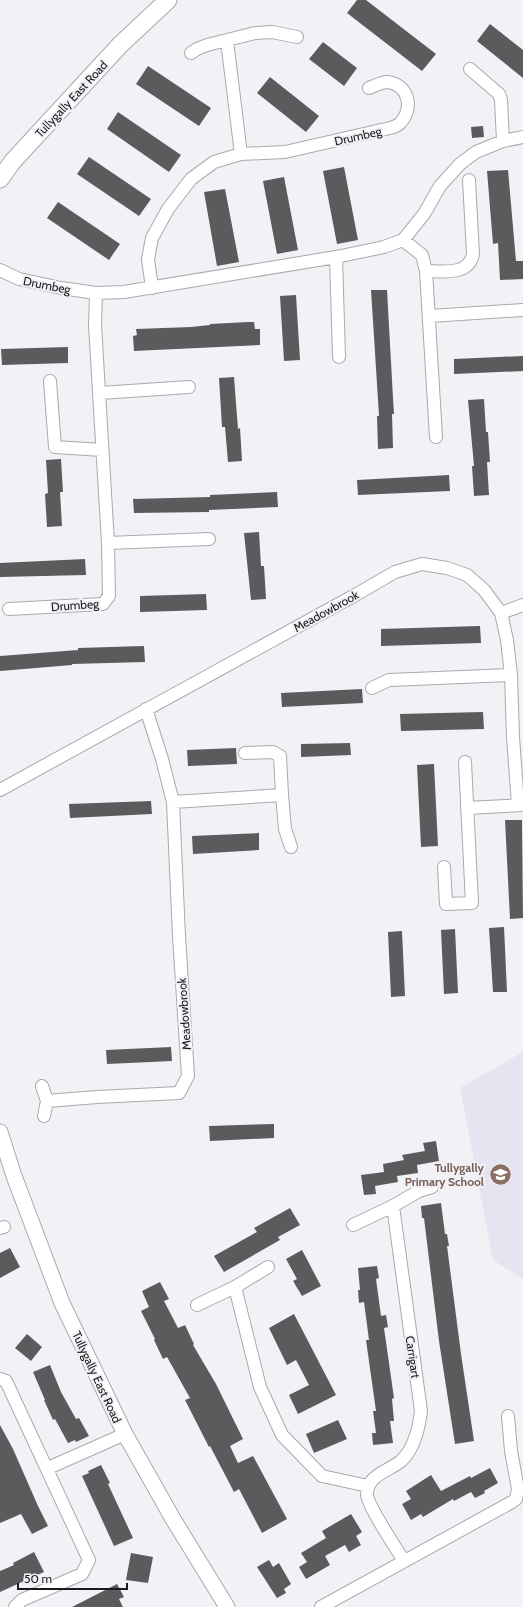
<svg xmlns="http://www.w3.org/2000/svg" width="523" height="1607" font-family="Cabin,sans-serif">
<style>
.built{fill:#e4e5f1}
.building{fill:#5d5a5e}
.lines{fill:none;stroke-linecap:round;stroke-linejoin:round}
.minor-casing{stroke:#a9a9ae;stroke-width:14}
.tertiary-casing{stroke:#a9a9ae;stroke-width:17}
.secondary-casing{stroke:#a9a9ae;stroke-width:19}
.minor{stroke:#fff;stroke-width:12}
.tertiary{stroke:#fff;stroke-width:15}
.secondary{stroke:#fff;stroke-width:17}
.labels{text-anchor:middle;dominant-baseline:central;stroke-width:4;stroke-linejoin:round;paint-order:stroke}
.street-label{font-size:12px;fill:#1a1a1c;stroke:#f1f1f6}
.education-label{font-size:12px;font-weight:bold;fill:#785e54;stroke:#f1f1f6;text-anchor:end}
</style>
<rect width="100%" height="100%" fill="#f1f1f6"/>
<path class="built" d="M 523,1052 L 523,1279 L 493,1260 L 460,1088 Z"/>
<path class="building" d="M 357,0 L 366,0 L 436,54 L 422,71 L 347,13 Z
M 490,24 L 523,50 L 523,78 L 477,41 Z
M 323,42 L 357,68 L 344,86 L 309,59 Z
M 148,66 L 211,108 L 199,126 L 136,84 Z
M 270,77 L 319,116 L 306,132 L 257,93 Z
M 118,112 L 181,155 L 169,172 L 107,129 Z
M 483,126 L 484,137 L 472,138 L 471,127 Z
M 89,157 L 151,199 L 139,216 L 77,174 Z
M 344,167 L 358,240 L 337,244 L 323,171 Z
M 508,170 L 516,261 L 523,261 L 523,279 L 500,280 L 498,243 L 493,244 L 487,171 Z
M 284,177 L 298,250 L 277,254 L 263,181 Z
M 225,189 L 239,262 L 217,266 L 204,192 Z
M 58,202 L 120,244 L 109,260 L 47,218 Z
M 371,290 L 387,290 L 393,398 L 394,414 L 392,414 L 393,448 L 378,449 L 377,416 L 379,416 L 377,384 Z
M 296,295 L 300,360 L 284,361 L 280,296 Z
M 248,322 L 254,322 L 255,329 L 260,329 L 260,345 L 134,351 L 133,336 L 137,335 L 136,329 L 191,327 L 210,325 L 210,324 Z
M 68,347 L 68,363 L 2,365 L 1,349 Z
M 523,356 L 523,371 L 454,374 L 454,359 Z
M 234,377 L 238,429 L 240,428 L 242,461 L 228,462 L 225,427 L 222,427 L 219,378 Z
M 484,399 L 486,432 L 488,432 L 490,462 L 487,462 L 489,495 L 474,496 L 472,466 L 474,466 L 468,400 Z
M 61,459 L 63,492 L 60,492 L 62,526 L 47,527 L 45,494 L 48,493 L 46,460 Z
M 449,475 L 450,491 L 358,495 L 357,480 Z
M 277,492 L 278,507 L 209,510 L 209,512 L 134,513 L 133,499 L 210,497 L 210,495 Z
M 259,532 L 261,566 L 264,566 L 266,599 L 251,600 L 244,533 Z
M 85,559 L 86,575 L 0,577 L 0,563 Z
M 206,594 L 207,610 L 140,612 L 140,596 Z
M 480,626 L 481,643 L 381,646 L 381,629 Z
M 144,646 L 145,662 L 72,664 L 72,665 L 0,671 L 0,656 L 78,650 L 78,648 Z
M 362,689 L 363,703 L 282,707 L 281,693 Z
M 483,712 L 484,729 L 401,731 L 400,714 Z
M 350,743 L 351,755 L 301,757 L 301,744 Z
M 236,748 L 237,764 L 188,766 L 187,750 Z
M 434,764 L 438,846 L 421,847 L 417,765 Z
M 151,801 L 152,814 L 70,818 L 69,804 Z
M 505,820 L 522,820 L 523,918 L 510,919 Z
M 259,833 L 259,850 L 193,854 L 192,836 Z
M 504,927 L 507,992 L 493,992 L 489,928 Z
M 455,929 L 458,993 L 444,994 L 441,930 Z
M 402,931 L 405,996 L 391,997 L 388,932 Z
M 171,1047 L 172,1061 L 107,1064 L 106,1050 Z
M 274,1124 L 274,1138 L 210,1141 L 209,1126 Z
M 436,1141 L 439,1161 L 417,1165 L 418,1173 L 397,1176 L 398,1182 L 375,1186 L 376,1194 L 364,1195 L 361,1175 L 384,1172 L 383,1164 L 404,1160 L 402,1155 L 425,1151 L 423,1143 Z
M 441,1203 L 445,1234 L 447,1234 L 449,1246 L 447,1246 L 461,1354 L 474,1441 L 455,1444 L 439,1341 L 424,1218 L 422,1218 L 421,1206 Z
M 290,1208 L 300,1225 L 278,1237 L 280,1240 L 224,1272 L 214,1256 L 257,1232 L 254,1228 Z
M 10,1248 L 20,1267 L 0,1278 L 0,1253 Z
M 302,1250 L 321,1286 L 302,1296 L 293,1281 L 297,1279 L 286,1259 Z
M 377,1266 L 379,1278 L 376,1279 L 381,1316 L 386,1315 L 388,1327 L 384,1328 L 394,1398 L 392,1399 L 394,1421 L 390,1421 L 393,1443 L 373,1445 L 372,1433 L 376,1433 L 373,1411 L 376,1411 L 366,1340 L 369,1340 L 364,1302 L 359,1303 L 358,1290 L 360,1290 L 358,1268 Z
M 160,1282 L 169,1299 L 164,1301 L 178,1328 L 185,1325 L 194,1344 L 193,1345 L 216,1384 L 243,1439 L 230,1446 L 238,1463 L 253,1456 L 287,1519 L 262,1533 L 239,1489 L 234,1492 L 210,1446 L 209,1447 L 185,1400 L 190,1398 L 167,1357 L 163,1359 L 154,1340 L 155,1339 L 141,1311 L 149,1307 L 142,1291 Z
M 294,1314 L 336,1395 L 298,1414 L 289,1395 L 309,1385 L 296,1360 L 287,1365 L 269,1328 Z
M 27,1334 L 42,1347 L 31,1361 L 15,1348 Z
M 50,1365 L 61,1392 L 76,1419 L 79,1418 L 89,1436 L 76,1442 L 75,1440 L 68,1443 L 55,1419 L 53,1420 L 44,1400 L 45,1400 L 33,1372 Z
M 338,1420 L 347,1439 L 314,1453 L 306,1434 Z
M 0,1425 L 13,1449 L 38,1506 L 48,1526 L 32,1534 L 21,1514 L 0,1523 Z
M 101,1465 L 110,1483 L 108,1484 L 133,1538 L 114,1546 L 82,1476 L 89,1473 L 88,1471 Z
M 490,1468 L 498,1483 L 484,1491 L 485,1493 L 475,1498 L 471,1492 L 454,1501 L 453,1499 L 423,1517 L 421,1514 L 411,1520 L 402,1504 L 411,1499 L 406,1491 L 431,1475 L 441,1491 L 470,1476 L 471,1478 Z
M 351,1514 L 362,1532 L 356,1536 L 361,1545 L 349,1552 L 345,1545 L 325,1556 L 330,1565 L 306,1579 L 299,1567 L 307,1562 L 301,1553 L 326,1538 L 322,1531 Z
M 34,1552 L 44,1572 L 0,1592 L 0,1571 L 14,1565 L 13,1563 Z
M 131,1553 L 153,1557 L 148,1583 L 126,1580 Z
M 269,1560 L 273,1567 L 279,1563 L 291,1584 L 284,1589 L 286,1593 L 277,1598 L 257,1567 Z
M 117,1584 L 124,1597 L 119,1599 L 123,1607 L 72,1607 Z"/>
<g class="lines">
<defs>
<path id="minor" d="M 227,41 L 241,154
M 191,53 L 197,49 L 207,45 L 255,33 L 272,32 L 297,37
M 470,69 L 499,94 L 501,100 L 503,141
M 403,240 L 422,255 L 426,271 L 436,437
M 336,257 L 339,357
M 0,270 L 19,279 L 61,288 L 96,293 L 124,292 L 336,257 L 384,247 L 403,240 L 424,214 L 440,186 L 460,164 L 476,152 L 503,141 L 523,137
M 426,271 C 443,271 469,276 473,254 L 469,180
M 152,288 L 148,259 L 152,238 L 168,209 L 191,179 L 214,162 L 241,154 L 285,152 L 390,128 C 394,127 399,125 401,122 C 414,107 408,84 387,82 C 382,82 374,86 369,88
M 430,316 L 523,310
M 50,381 L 55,447 L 102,450
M 100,393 L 189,387
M 108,543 L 209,539
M 9,609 L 103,604 L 109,596 L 108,543 L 95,325 L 96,293
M 501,613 L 523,605
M 372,688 L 389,680 L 511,675
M 245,753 L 273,752 L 280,756 L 282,795
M 0,790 L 357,594 L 395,572 L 422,564 L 447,568 L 467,575 L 484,590 L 501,613 L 507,640 L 511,675 L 513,737 L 518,805
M 173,802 L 282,795 L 285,829 L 291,847
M 467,808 L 523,805
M 444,867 L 446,904 L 472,903 L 465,762
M 42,1086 L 47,1101 L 44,1116
M 47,1101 L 97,1097 L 179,1093 L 188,1076 L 179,936 L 173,802 L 162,759 L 146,709
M 353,1225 L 393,1206
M 0,1228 L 4,1227
M 268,1267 L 235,1287 L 260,1387 L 282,1435 L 322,1476 L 368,1486
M 197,1305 L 235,1287
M 0,1379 L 6,1381 L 89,1560 L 82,1574 L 22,1600 L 15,1607
M 48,1468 L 125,1434
M 404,1561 C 396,1548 367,1505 367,1494 C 367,1475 389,1471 401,1461 C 414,1449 419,1428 421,1411 L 393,1206 L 419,1191 L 432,1187
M 321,1607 L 512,1502 L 516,1499 L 518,1489 L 511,1451 L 508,1416"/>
<path id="tertiary" d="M 0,1132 L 14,1176 L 62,1303 L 125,1434 L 173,1519 L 227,1607"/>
<path id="secondary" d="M 0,179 L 13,161 L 120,45 L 168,0"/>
</defs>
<use href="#minor" class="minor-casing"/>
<use href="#tertiary" class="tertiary-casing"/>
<use href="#secondary" class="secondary-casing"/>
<use href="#minor" class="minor"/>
<use href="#tertiary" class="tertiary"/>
<use href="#secondary" class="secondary"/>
</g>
<defs>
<symbol id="school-disc" viewBox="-11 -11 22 22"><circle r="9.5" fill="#8d6e63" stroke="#f1f1f6"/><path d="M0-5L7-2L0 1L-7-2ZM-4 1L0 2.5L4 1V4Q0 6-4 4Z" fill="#fff"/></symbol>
</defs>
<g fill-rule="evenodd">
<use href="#school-disc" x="488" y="1162" width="25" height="25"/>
</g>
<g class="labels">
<g class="street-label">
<text transform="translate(71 99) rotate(-47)">Tullygally East Road</text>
<text transform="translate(358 136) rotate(-13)">Drumbeg</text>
<text transform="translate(47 285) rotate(11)">Drumbeg</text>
<text transform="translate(75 605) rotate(-4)">Drumbeg</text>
<text transform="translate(326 611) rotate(-29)">Meadowbrook</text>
<text transform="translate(184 1014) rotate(-94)">Meadowbrook</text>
<text transform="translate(413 1357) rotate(82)">Carrigart</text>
<text transform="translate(97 1377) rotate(65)">Tullygally East Road</text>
</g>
<g class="education-label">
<text x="484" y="1167">Tullygally<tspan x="484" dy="14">Primary School</tspan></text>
</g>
</g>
<path d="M18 1583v6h109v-6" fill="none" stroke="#1a1a1c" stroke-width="2"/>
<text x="24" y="1583" font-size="12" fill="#1a1a1c" stroke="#f1f1f6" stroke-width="3" paint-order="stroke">50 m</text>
</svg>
